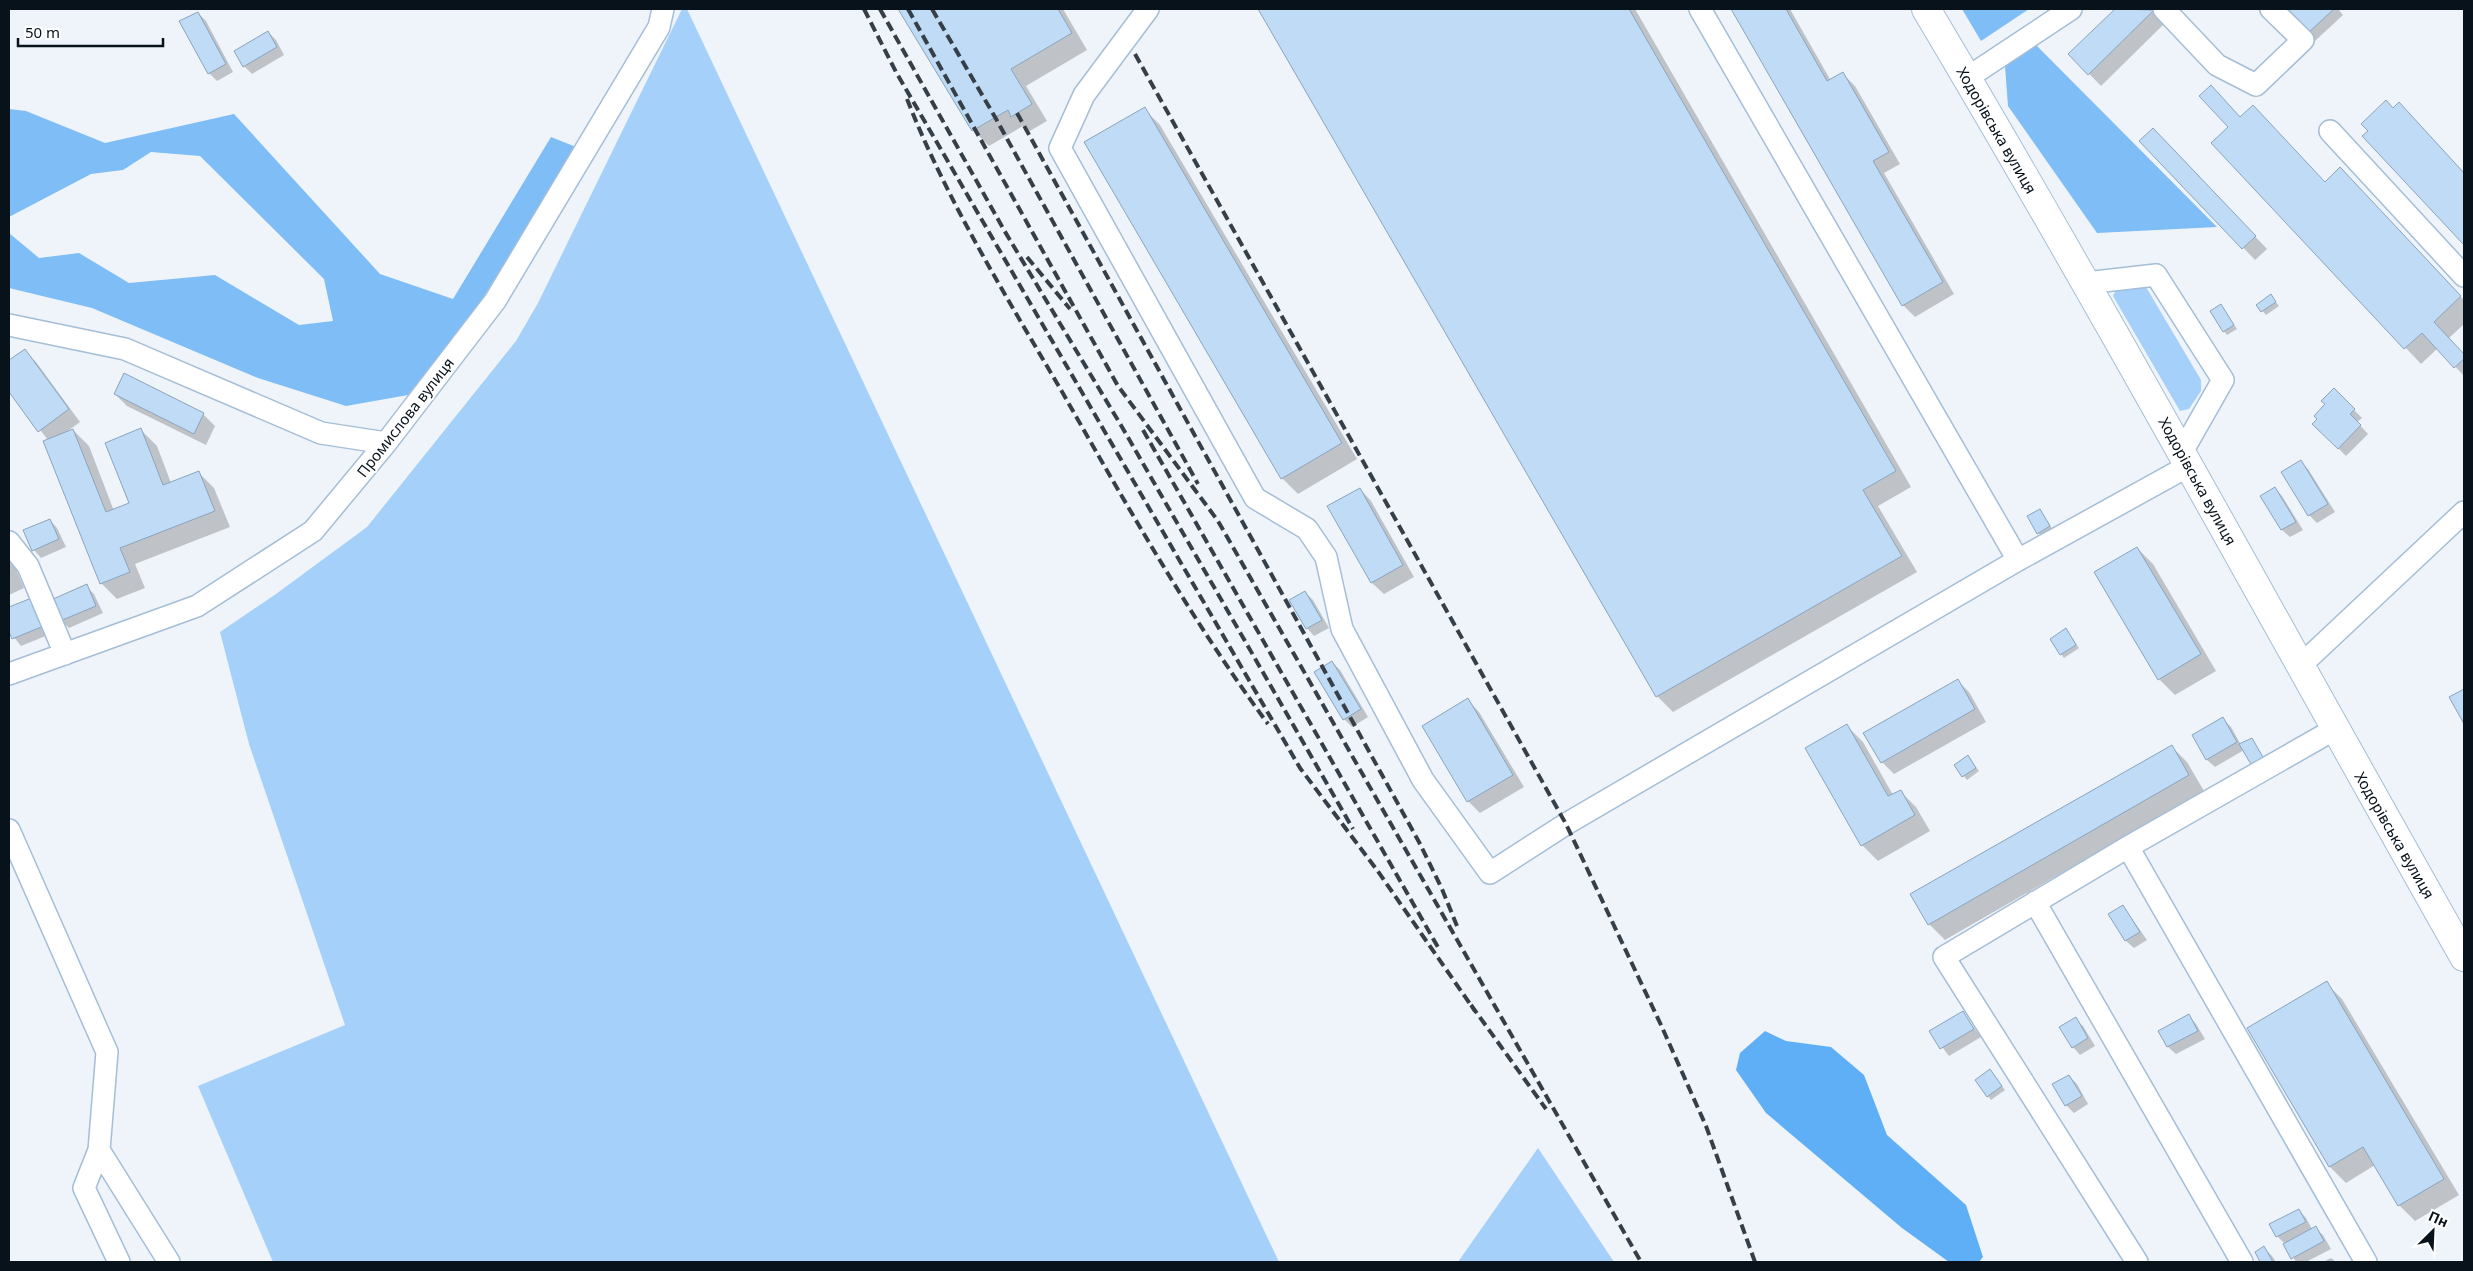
<svg xmlns="http://www.w3.org/2000/svg" width="2473" height="1271" font-family="'Noto Sans',sans-serif">
<style>
.green{fill:#a4d0fa}
.forest{fill:#7ebdf6}
.water{fill:#5faff6}
.shadow{fill:#0003}
.building{fill:#c0dbf5;stroke:#8aa4bd}
.lines{fill:none;stroke-linecap:round;stroke-linejoin:round}
.minor-casing{stroke:#a4bed7;stroke-width:24}
.major-casing{stroke:#a4bed7;stroke-width:30}
.minor{stroke:#fff;stroke-width:21}
.major{stroke:#fff;stroke-width:28}
.rail{stroke:#363f48;stroke-width:4;stroke-dasharray:10 5;stroke-linecap:butt}
.labels{text-anchor:middle;dominant-baseline:central;stroke-width:4;stroke-linejoin:round;paint-order:stroke}
.street-label{font-size:15px;fill:#08121b;stroke:#fff}
</style>
<rect width="100%" height="100%" fill="#eff4fa"/>
<path class="green" d="M 682,9 L 687,9 L 1279,1262 L 273,1262 L 198,1086 L 345,1025 L 249,744 L 220,632 L 276,594 L 367,527 L 516,341 L 538,303 Z
M 2131,284 L 2146,287 L 2201,380 L 2201,391 L 2189,409 L 2180,411 L 2113,296 L 2117,288 Z
M 1538,1148 L 1614,1262 L 1458,1262 Z"/>
<path class="forest" d="M 1962,9 L 2029,9 L 1981,41 Z
M 2036,45 L 2217,227 L 2097,233 L 2008,106 L 2005,66 Z
M 9,109 L 26,111 L 105,143 L 234,114 L 380,274 L 453,299 L 551,137 L 576,147 L 478,306 L 408,395 L 346,406 L 258,378 L 92,308 L 9,288 L 9,233 L 39,258 L 79,253 L 129,283 L 215,275 L 299,325 L 333,321 L 324,279 L 200,156 L 151,152 L 123,170 L 91,174 L 9,217 Z"/>
<path class="water" d="M 1765,1031 L 1786,1041 L 1831,1047 L 1864,1075 L 1887,1135 L 1966,1205 L 1983,1257 L 1979,1262 L 1949,1262 L 1902,1228 L 1766,1113 L 1736,1070 L 1740,1053 Z"/>
<path class="shadow" d="M 900,9 L 1063,9 L 1087,50 L 1026,86 L 1047,121 L 1028,132 L 1023,126 L 989,146 L 973,130 Z
M 1260,9 L 1635,9 L 1911,487 L 1878,506 L 1917,572 L 1673,712 L 1657,696 Z
M 1732,9 L 1790,9 L 1831,81 L 1843,74 L 1855,86 L 1900,164 L 1884,173 L 1954,294 L 1915,317 L 1903,305 Z
M 2117,9 L 2152,9 L 2165,23 L 2101,86 L 2070,54 Z
M 2288,9 L 2338,9 L 2343,15 L 2315,41 L 2286,10 Z
M 198,13 L 206,21 L 233,72 L 217,81 L 209,73 Z
M 268,32 L 276,40 L 284,55 L 252,74 L 244,66 Z
M 1144,109 L 1160,125 L 1357,459 L 1298,494 L 1282,478 Z
M 2393,109 L 2415,120 L 2464,173 L 2464,243 L 2364,136 Z
M 2241,118 L 2325,183 L 2356,185 L 2464,300 L 2464,324 L 2449,338 L 2464,355 L 2464,376 L 2438,348 L 2421,364 L 2213,143 Z
M 2141,141 L 2165,141 L 2267,249 L 2255,260 Z
M 2271,296 L 2279,306 L 2266,315 L 2258,305 Z
M 2221,305 L 2237,329 L 2227,335 L 2224,331 Z
M 24,351 L 36,362 L 80,422 L 65,433 L 73,430 L 89,446 L 114,511 L 131,504 L 141,430 L 157,446 L 171,483 L 198,472 L 214,488 L 230,527 L 135,564 L 145,588 L 117,599 L 101,583 L 48,440 L 9,390 L 9,362 Z
M 125,375 L 203,414 L 215,426 L 206,445 L 127,406 L 115,394 Z
M 2334,390 L 2362,418 L 2357,422 L 2368,434 L 2346,456 L 2314,424 Z
M 2300,461 L 2308,469 L 2335,512 L 2317,523 L 2309,515 L 2283,472 Z
M 2275,488 L 2282,496 L 2303,530 L 2290,537 L 2282,530 L 2262,496 Z
M 1360,489 L 1371,501 L 1414,577 L 1384,594 L 1372,583 Z
M 2040,510 L 2053,530 L 2042,536 L 2038,533 Z
M 50,520 L 57,528 L 66,547 L 41,558 L 34,550 Z
M 2137,548 L 2153,564 L 2216,671 L 2175,695 L 2159,679 Z
M 9,562 L 16,569 L 24,588 L 9,595 Z
M 86,586 L 94,594 L 103,613 L 69,628 L 61,620 Z
M 1305,592 L 1313,600 L 1329,628 L 1314,636 L 1307,628 Z
M 34,598 L 53,633 L 21,646 L 9,631 L 9,608 Z
M 2069,633 L 2079,648 L 2064,658 L 2061,654 Z
M 1332,662 L 1340,670 L 1368,717 L 1352,727 L 1344,719 Z
M 1957,680 L 1969,692 L 1986,722 L 1894,774 L 1882,762 Z
M 1468,700 L 1479,712 L 1524,787 L 1480,813 L 1468,801 Z
M 2223,719 L 2231,727 L 2241,745 L 2251,739 L 2267,763 L 2244,750 L 2215,767 L 2207,760 L 2193,736 Z
M 1847,726 L 1863,742 L 1893,795 L 1900,791 L 1916,807 L 1930,831 L 1878,861 L 1862,845 Z
M 2171,746 L 2187,762 L 2204,791 L 1945,940 L 1929,924 Z
M 1968,757 L 1979,771 L 1967,780 L 1956,766 Z
M 2123,906 L 2147,940 L 2134,948 L 2126,941 L 2110,914 Z
M 2326,983 L 2342,999 L 2459,1195 L 2415,1221 L 2399,1205 L 2375,1165 L 2346,1183 L 2330,1167 L 2248,1029 Z
M 1963,1013 L 1981,1037 L 1949,1056 L 1931,1032 Z
M 2189,1016 L 2196,1024 L 2205,1039 L 2176,1054 L 2168,1047 L 2160,1031 Z
M 2075,1019 L 2083,1026 L 2095,1046 L 2080,1055 L 2073,1047 Z
M 1993,1074 L 2005,1090 L 1991,1100 L 1988,1096 Z
M 2069,1076 L 2077,1084 L 2088,1104 L 2074,1113 L 2066,1105 Z
M 2299,1210 L 2306,1218 L 2312,1229 L 2315,1228 L 2323,1235 L 2331,1249 L 2306,1262 L 2296,1262 L 2285,1244 L 2277,1236 Z
M 2264,1248 L 2272,1256 L 2276,1262 L 2262,1262 L 2256,1253 Z
M 2331,1258 L 2336,1262 L 2323,1262 Z"/>
<path class="building" d="M 898,9 L 1058,9 L 1072,33 L 1011,69 L 1032,104 L 1011,117 L 1008,110 L 972,131 Z
M 1258,9 L 1629,9 L 1896,471 L 1863,490 L 1902,556 L 1656,697 Z
M 1731,9 L 1786,9 L 1827,81 L 1843,72 L 1889,152 L 1873,161 L 1943,282 L 1902,306 Z
M 2115,9 L 2154,10 L 2088,75 L 2068,54 Z
M 2286,9 L 2334,9 L 2307,34 Z
M 198,12 L 226,64 L 208,74 L 179,21 Z
M 268,31 L 277,47 L 243,67 L 234,51 Z
M 2211,85 L 2240,117 L 2253,105 L 2325,182 L 2340,167 L 2461,296 L 2434,322 L 2464,354 L 2464,359 L 2454,368 L 2422,333 L 2404,349 L 2211,143 L 2228,127 L 2199,96 Z
M 2386,100 L 2393,108 L 2399,102 L 2464,173 L 2464,245 L 2362,136 L 2368,131 L 2361,124 Z
M 1145,107 L 1342,443 L 1281,479 L 1084,142 Z
M 2153,128 L 2256,236 L 2242,249 L 2139,141 Z
M 2271,294 L 2276,302 L 2261,312 L 2256,305 Z
M 2221,304 L 2234,325 L 2223,332 L 2210,311 Z
M 25,349 L 69,409 L 38,432 L 9,392 L 9,360 Z
M 124,373 L 204,413 L 194,434 L 114,394 Z
M 2334,388 L 2355,409 L 2350,414 L 2361,425 L 2338,449 L 2312,424 L 2317,419 L 2314,416 L 2325,404 L 2321,401 Z
M 141,428 L 163,485 L 199,471 L 215,511 L 120,548 L 130,572 L 100,584 L 43,441 L 73,429 L 106,512 L 129,503 L 105,443 Z
M 2301,460 L 2328,504 L 2308,516 L 2281,472 Z
M 2275,487 L 2296,522 L 2281,530 L 2260,496 Z
M 1360,488 L 1403,565 L 1371,583 L 1327,506 Z
M 2040,509 L 2050,526 L 2037,534 L 2027,516 Z
M 50,519 L 59,539 L 32,551 L 23,530 Z
M 2137,547 L 2201,654 L 2158,680 L 2094,572 Z
M 87,584 L 96,606 L 60,621 L 51,600 Z
M 1305,591 L 1322,620 L 1306,629 L 1289,600 Z
M 34,597 L 46,625 L 12,639 L 9,632 L 9,607 Z
M 2066,628 L 2076,645 L 2060,655 L 2050,639 Z
M 1332,661 L 1361,709 L 1343,720 L 1314,672 Z
M 1958,679 L 1975,709 L 1881,763 L 1863,733 Z
M 2464,689 L 2464,724 L 2449,697 Z
M 1468,698 L 1513,775 L 1467,802 L 1422,726 Z
M 2223,717 L 2237,742 L 2206,760 L 2192,735 Z
M 1847,724 L 1888,796 L 1901,790 L 1915,815 L 1861,846 L 1805,748 Z
M 2252,738 L 2264,759 L 2252,766 L 2239,744 Z
M 2172,745 L 2189,775 L 1928,925 L 1910,894 Z
M 1968,755 L 1976,768 L 1962,777 L 1954,765 Z
M 2123,905 L 2140,932 L 2125,941 L 2108,914 Z
M 2327,981 L 2444,1179 L 2398,1206 L 2363,1147 L 2329,1167 L 2247,1028 Z
M 1963,1011 L 1974,1029 L 1940,1049 L 1929,1031 Z
M 2189,1014 L 2198,1031 L 2167,1047 L 2158,1031 Z
M 2076,1017 L 2088,1038 L 2072,1048 L 2059,1027 Z
M 1990,1069 L 2002,1086 L 1987,1097 L 1975,1080 Z
M 2069,1075 L 2082,1096 L 2065,1106 L 2052,1084 Z
M 2299,1209 L 2306,1222 L 2276,1237 L 2269,1224 Z
M 2316,1226 L 2324,1241 L 2291,1259 L 2283,1244 Z
M 2264,1246 L 2273,1262 L 2260,1262 L 2255,1252 Z"/>
<g class="lines">
<defs>
<path id="minor" d="M 1148,9 L 1084,95 L 1060,148 L 1255,498 L 1307,529 L 1326,557 L 1342,629 L 1423,780 L 1490,873 L 1566,824 L 2018,560 L 2190,465
M 1700,9 L 2018,560
M 2164,9 L 2217,65 L 2256,85 L 2303,40 L 2271,9
M 1967,78 L 2071,9
M 2330,131 L 2464,276
M 2086,283 L 2156,275 L 2223,380 L 2182,452
M 9,325 L 125,349 L 321,433 L 386,443
M 9,542 L 28,566 L 65,654
M 2301,665 L 2464,512
M 9,674 L 197,606 L 313,531 L 386,443 L 495,301 L 659,27 L 663,9
M 9,830 L 107,1052 L 99,1150 L 84,1188 L 119,1262
M 2128,847 L 2366,1262
M 2035,902 L 2242,1262
M 99,1150 L 169,1262
M 2137,1262 L 1944,957 L 2128,847 L 2335,729"/>
<path id="major" d="M 1926,9 C 2112,321 2285,641 2464,957"/>
</defs>
<use href="#minor" class="minor-casing"/>
<use href="#major" class="major-casing"/>
<use href="#minor" class="minor"/>
<use href="#major" class="major"/>
<path class="rail" d="M 864,9 L 896,72 L 1300,768 L 1377,870 L 1475,1011
M 880,9 L 1004,230 L 1122,427 L 1353,829
M 908,9 L 1118,386 L 1218,521 L 1641,1262
M 932,9 L 995,117 L 1198,484
M 1135,54 L 1566,824 L 1661,1025 L 1706,1126 L 1755,1262
M 907,99 C 947,201 1006,296 1061,390 C 1126,504 1190,618 1268,724
M 1017,113 L 1419,842 L 1442,889 L 1457,926
M 1027,257 L 1070,309
M 1143,430 L 1439,949
M 1471,1005 L 1546,1109"/>
</g>
<g class="labels">
<g class="street-label">
<text transform="translate(1997 130) rotate(60)">Ходорівська вулиця</text>
<text transform="translate(405 417) rotate(-52)">Промислова вулиця</text>
<text transform="translate(2198 481) rotate(61)">Ходорівська вулиця</text>
<text transform="translate(2395 835) rotate(60)">Ходорівська вулиця</text>
</g>
</g>
<rect width="2473" height="1271" fill="none" stroke="#08121b" stroke-width="20"/>
<g transform="translate(2433 1231) rotate(24)" stroke="#ffffff" stroke-width="4" paint-order="stroke">
<path d="M0-4L9 19L0 12L-9 19Z" fill="#08121b"/>
<text y="-8" font-size="14" font-weight="bold" text-anchor="middle" fill="#08121b">Пн</text>
</g>
<path d="M18 38v8h145v-8" fill="none" stroke="#08121b" stroke-width="2.5"/>
<text x="25" y="38" font-size="15" fill="#08121b" stroke="#ffffff" stroke-width="4" paint-order="stroke">50 m</text>
</svg>
